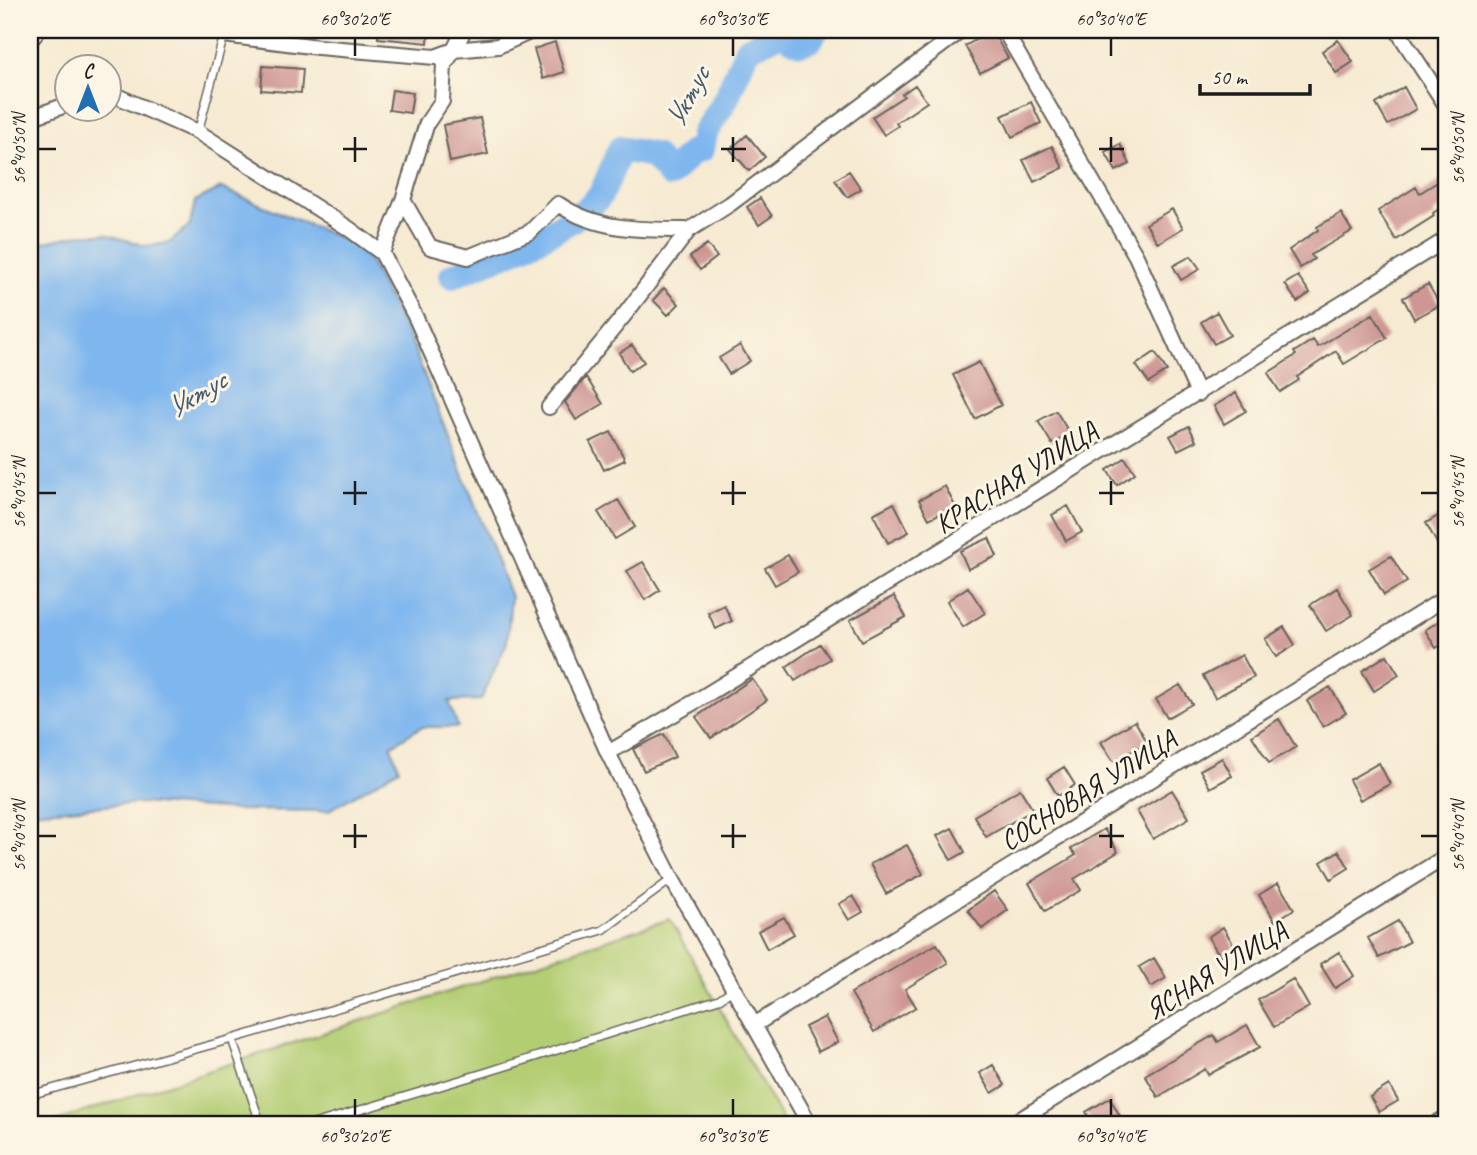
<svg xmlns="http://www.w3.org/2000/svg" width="1477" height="1155" font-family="Caveat,sans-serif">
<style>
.green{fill:#b3cd73;stroke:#687448;stroke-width:2}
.water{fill:#7eb6ee;stroke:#4d6985;stroke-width:2}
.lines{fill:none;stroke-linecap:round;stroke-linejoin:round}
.river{stroke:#7eb6ee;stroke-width:26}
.building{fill:#ce9794}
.service-casing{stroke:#68645c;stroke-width:10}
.minor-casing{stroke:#68645c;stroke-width:18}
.service{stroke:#fff;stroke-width:7}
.minor{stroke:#fff;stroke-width:14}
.ticks{fill:none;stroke:#1c1c1c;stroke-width:2.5}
.labels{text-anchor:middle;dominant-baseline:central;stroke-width:6;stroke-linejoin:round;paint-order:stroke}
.street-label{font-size:28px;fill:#1c1c1c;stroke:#fcf5e5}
.water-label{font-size:30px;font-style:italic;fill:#435a70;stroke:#fcf5e5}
.neatline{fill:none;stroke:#1c1c1c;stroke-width:2.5}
.ticks-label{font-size:18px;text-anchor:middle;fill:#1c1c1c}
</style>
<rect width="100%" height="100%" fill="#fcf5e5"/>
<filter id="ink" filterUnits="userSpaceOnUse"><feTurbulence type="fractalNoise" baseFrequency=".0143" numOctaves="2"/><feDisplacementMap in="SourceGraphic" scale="14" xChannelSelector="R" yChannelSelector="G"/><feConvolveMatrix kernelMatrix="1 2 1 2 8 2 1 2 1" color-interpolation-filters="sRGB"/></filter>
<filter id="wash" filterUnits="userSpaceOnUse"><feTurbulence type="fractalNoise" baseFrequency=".00686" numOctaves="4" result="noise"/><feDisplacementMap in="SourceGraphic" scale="28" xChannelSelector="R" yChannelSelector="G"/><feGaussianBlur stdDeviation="1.57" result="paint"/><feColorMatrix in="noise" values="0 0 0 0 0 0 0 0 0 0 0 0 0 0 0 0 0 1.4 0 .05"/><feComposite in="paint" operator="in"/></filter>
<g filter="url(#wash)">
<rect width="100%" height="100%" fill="#f6ead2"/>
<path class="green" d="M 670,919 L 785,1125 L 44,1125 Z"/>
<path class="water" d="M 221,188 L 362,247 L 411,341 L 511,597 L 507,642 L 481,700 L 449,701 L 458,727 L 421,727 L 391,746 L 399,769 L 328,811 L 235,810 L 141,803 L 30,812 L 30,245 L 82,234 L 106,234 L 146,246 L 169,243 L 190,225 L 195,201 Z"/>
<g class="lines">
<path class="river" d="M 452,276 C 498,256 564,234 598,198 C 604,192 615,160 620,149 L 653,155 L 670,175 L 692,152 L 701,149 L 704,134 L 726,99 L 747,49 L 780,33 L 801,43 L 810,40 L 816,30"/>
</g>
<g id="blocks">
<path class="building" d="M 379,30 L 429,30 L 428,43 L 378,38 Z
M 992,31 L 1008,58 L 980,73 L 965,46 Z
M 1338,40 L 1353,62 L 1336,73 L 1322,51 Z
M 555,42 L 564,72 L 543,79 L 534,49 Z
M 263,66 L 303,69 L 301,93 L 261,90 Z
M 915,85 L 927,102 L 896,123 L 898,126 L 884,135 L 872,117 L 904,96 L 902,94 Z
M 1404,87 L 1416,109 L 1388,125 L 1376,104 Z
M 392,90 L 413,93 L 410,113 L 389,110 Z
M 1031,102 L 1041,123 L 1012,137 L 1002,116 Z
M 480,118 L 488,154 L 450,162 L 443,125 Z
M 747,135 L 765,157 L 749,171 L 730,149 Z
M 1120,144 L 1130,164 L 1116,171 L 1105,152 Z
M 1052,146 L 1063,168 L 1034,182 L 1023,160 Z
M 849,171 L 861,189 L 847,197 L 835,180 Z
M 1447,176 L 1447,204 L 1433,213 L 1434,216 L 1396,240 L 1378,211 L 1416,187 L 1420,193 Z
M 760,198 L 772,216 L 759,225 L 747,207 Z
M 1172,209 L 1183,228 L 1158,243 L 1146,224 Z
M 1341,213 L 1352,231 L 1311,255 L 1314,259 L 1300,268 L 1289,250 L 1318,230 L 1317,227 Z
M 707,244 L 717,257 L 700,270 L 690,257 Z
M 1191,256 L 1200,269 L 1181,280 L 1173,266 Z
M 1298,276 L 1310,293 L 1297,302 L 1285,284 Z
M 1428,284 L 1440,305 L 1414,319 L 1403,298 Z
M 664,288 L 679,304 L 668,315 L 653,300 Z
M 1217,312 L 1230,335 L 1214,344 L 1201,322 Z
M 1373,314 L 1387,338 L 1344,364 L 1336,351 L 1297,377 L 1299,380 L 1280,392 L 1268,373 L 1296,355 L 1294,352 L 1313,340 L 1318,347 Z
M 632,345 L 644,362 L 630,371 L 619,353 Z
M 740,345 L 750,361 L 729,374 L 719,358 Z
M 1155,352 L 1167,371 L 1149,383 L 1136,365 Z
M 979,362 L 1001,405 L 975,419 L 953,375 Z
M 586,377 L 603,404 L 576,420 L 565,402 Z
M 1236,393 L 1246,411 L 1224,424 L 1214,406 Z
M 1056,411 L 1070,434 L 1052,444 L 1038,421 Z
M 1189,426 L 1196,441 L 1178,450 L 1170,436 Z
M 611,432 L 625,460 L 604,470 L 590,442 Z
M 1125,458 L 1135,473 L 1117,485 L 1107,470 Z
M 945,486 L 955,506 L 929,519 L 919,500 Z
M 618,500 L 635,527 L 615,539 L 598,512 Z
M 894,503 L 909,532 L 888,543 L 873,514 Z
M 1068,506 L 1082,532 L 1066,541 L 1052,515 Z
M 1447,511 L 1447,562 L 1426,523 Z
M 989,538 L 997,556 L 968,569 L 960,551 Z
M 788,555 L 798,572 L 775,585 L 765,568 Z
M 1391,556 L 1407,582 L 1384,595 L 1369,569 Z
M 643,562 L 660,590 L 645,600 L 627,571 Z
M 968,587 L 985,613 L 963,627 L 947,601 Z
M 1337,588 L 1353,615 L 1326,631 L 1310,605 Z
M 894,596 L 906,617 L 862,641 L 850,620 Z
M 724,605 L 732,621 L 716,629 L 708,613 Z
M 1447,616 L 1447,641 L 1436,648 L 1425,630 Z
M 1284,627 L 1295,645 L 1276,657 L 1265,639 Z
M 820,644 L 830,659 L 795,681 L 786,667 Z
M 1242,655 L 1254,677 L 1215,698 L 1203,676 Z
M 1387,655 L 1399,675 L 1374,691 L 1362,671 Z
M 752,679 L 767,700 L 711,738 L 696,717 Z
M 1180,685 L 1192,704 L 1167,718 L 1156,699 Z
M 1330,687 L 1346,713 L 1323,727 L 1307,701 Z
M 1279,719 L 1296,747 L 1269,763 L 1252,736 Z
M 1135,721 L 1147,742 L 1114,762 L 1101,742 Z
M 664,734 L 675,757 L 644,771 L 633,749 Z
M 1222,758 L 1232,776 L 1210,788 L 1200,770 Z
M 1379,763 L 1390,784 L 1360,800 L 1349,780 Z
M 1064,767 L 1075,785 L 1058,796 L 1047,778 Z
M 1020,789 L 1033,810 L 986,837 L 974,816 Z
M 1172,790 L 1189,818 L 1153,839 L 1137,811 Z
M 952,828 L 965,852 L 951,860 L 937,836 Z
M 1104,829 L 1118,852 L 1074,879 L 1081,890 L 1045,911 L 1029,883 L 1076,855 L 1071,849 Z
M 907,845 L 923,874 L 886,894 L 870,864 Z
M 1339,851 L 1349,868 L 1331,879 L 1321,862 Z
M 1278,883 L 1294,909 L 1275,921 L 1259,895 Z
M 994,891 L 1008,910 L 982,929 L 968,910 Z
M 853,896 L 863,912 L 849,920 L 839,904 Z
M 784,917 L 794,934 L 767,949 L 758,931 Z
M 1398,921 L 1409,942 L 1379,958 L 1368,938 Z
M 1223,927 L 1235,947 L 1220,956 L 1208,937 Z
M 937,944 L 948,963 L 905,989 L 916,1007 L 874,1032 L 851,993 Z
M 1339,952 L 1354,976 L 1335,988 L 1320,964 Z
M 1154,958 L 1166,978 L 1151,987 L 1139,967 Z
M 1293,979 L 1309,1007 L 1274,1027 L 1258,1000 Z
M 825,1017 L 838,1042 L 818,1052 L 805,1027 Z
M 1247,1025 L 1260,1047 L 1208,1075 L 1205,1069 L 1158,1097 L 1145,1075 L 1214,1035 L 1218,1042 Z
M 993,1065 L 1005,1085 L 992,1093 L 980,1073 Z
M 1389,1085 L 1398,1101 L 1379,1112 L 1370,1097 Z
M 1110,1098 L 1121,1118 L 1108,1125 L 1093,1125 L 1086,1112 Z"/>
</g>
</g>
<g filter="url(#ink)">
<use href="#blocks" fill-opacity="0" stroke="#68645c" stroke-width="2"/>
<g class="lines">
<defs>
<path id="service" d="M 198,132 L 224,35
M 232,1039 L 261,1125
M 30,1095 L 232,1039 L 603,930 L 672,879
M 310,1125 L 487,1072 L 719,999 L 734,989"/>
<path id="minor" d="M 1004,30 L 1136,256 L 1198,394
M 1397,30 L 1447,107
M 224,35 L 318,47 L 435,57 L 454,50 L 498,46 L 534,30
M 34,36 L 37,30
M 108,96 L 119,97 L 198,132 L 348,228 L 382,253 L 416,318 L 608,753 L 672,879 L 810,1125
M 30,118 L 66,105
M 403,200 L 430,247 L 468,257 L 530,232 L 558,204 C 598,231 643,230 689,230
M 382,253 L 403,200 L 427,123 L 442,101 L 444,65 L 454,50 L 464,30
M 549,407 L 626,313 L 689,230 L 730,204 L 962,30
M 608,753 L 701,698 L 1447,239
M 754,1025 L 1447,597
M 1011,1125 L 1447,856
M 1434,1125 L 1447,1117"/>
</defs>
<use href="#service" class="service-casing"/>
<use href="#minor" class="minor-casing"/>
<use href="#service" class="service"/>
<use href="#minor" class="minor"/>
</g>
</g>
<path class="ticks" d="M 355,38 L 355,56M 733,38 L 733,56M 1111,38 L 1111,56M 355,137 L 355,162M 733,137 L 733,162M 1111,137 L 1111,162M 38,149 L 56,149M 343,149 L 367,149M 721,149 L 746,149M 1099,149 L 1124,149M 1421,149 L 1438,149M 355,481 L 355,505M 733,481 L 733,505M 1111,481 L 1111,505M 38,493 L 56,493M 343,493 L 367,493M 721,493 L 746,493M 1099,493 L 1124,493M 1421,493 L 1438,493M 355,824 L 355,848M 733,824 L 733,848M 1111,824 L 1111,848M 38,836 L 56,836M 343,836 L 367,836M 721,836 L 746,836M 1099,836 L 1124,836M 1421,836 L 1438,836M 355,1099 L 355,1116M 733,1099 L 733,1116M 1111,1099 L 1111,1116"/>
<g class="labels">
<g class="street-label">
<text transform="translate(1016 477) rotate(-32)">КРАСНАЯ УЛИЦА</text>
<text transform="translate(1088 790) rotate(-32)">СОСНОВАЯ УЛИЦА</text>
<text transform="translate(1216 970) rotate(-32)">ЯСНАЯ УЛИЦА</text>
</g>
<g class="water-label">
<text transform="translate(687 97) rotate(-63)">Уктус</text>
<text transform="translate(196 394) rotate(-31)">Уктус</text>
</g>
</g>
<rect width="1477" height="1155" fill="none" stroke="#fcf5e5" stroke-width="77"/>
<g transform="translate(88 88)"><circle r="33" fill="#fcf5e5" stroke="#a29e95" stroke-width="2"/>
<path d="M0-5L12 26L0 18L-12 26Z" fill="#1f6fb2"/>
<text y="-10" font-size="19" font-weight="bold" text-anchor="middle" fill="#1c1c1c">С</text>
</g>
<path d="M1200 84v10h110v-10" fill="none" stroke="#1c1c1c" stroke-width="3.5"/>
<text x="1211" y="84" font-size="21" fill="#1c1c1c" stroke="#fcf5e5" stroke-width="5" paint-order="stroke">50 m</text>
<rect x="38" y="38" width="1400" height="1078" class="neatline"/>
<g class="ticks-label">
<text x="355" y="25">60°30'20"E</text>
<text x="733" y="25">60°30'30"E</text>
<text x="1111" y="25">60°30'40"E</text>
<text transform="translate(19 149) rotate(-90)" y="6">56°40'50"N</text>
<text transform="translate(1458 149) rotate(-90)" y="6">56°40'50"N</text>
<text transform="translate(19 493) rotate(-90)" y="6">56°40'45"N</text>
<text transform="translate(1458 493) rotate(-90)" y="6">56°40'45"N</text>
<text transform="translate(19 836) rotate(-90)" y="6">56°40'40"N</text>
<text transform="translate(1458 836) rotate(-90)" y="6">56°40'40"N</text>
<text x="355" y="1142">60°30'20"E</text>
<text x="733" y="1142">60°30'30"E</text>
<text x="1111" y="1142">60°30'40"E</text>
</g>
</svg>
